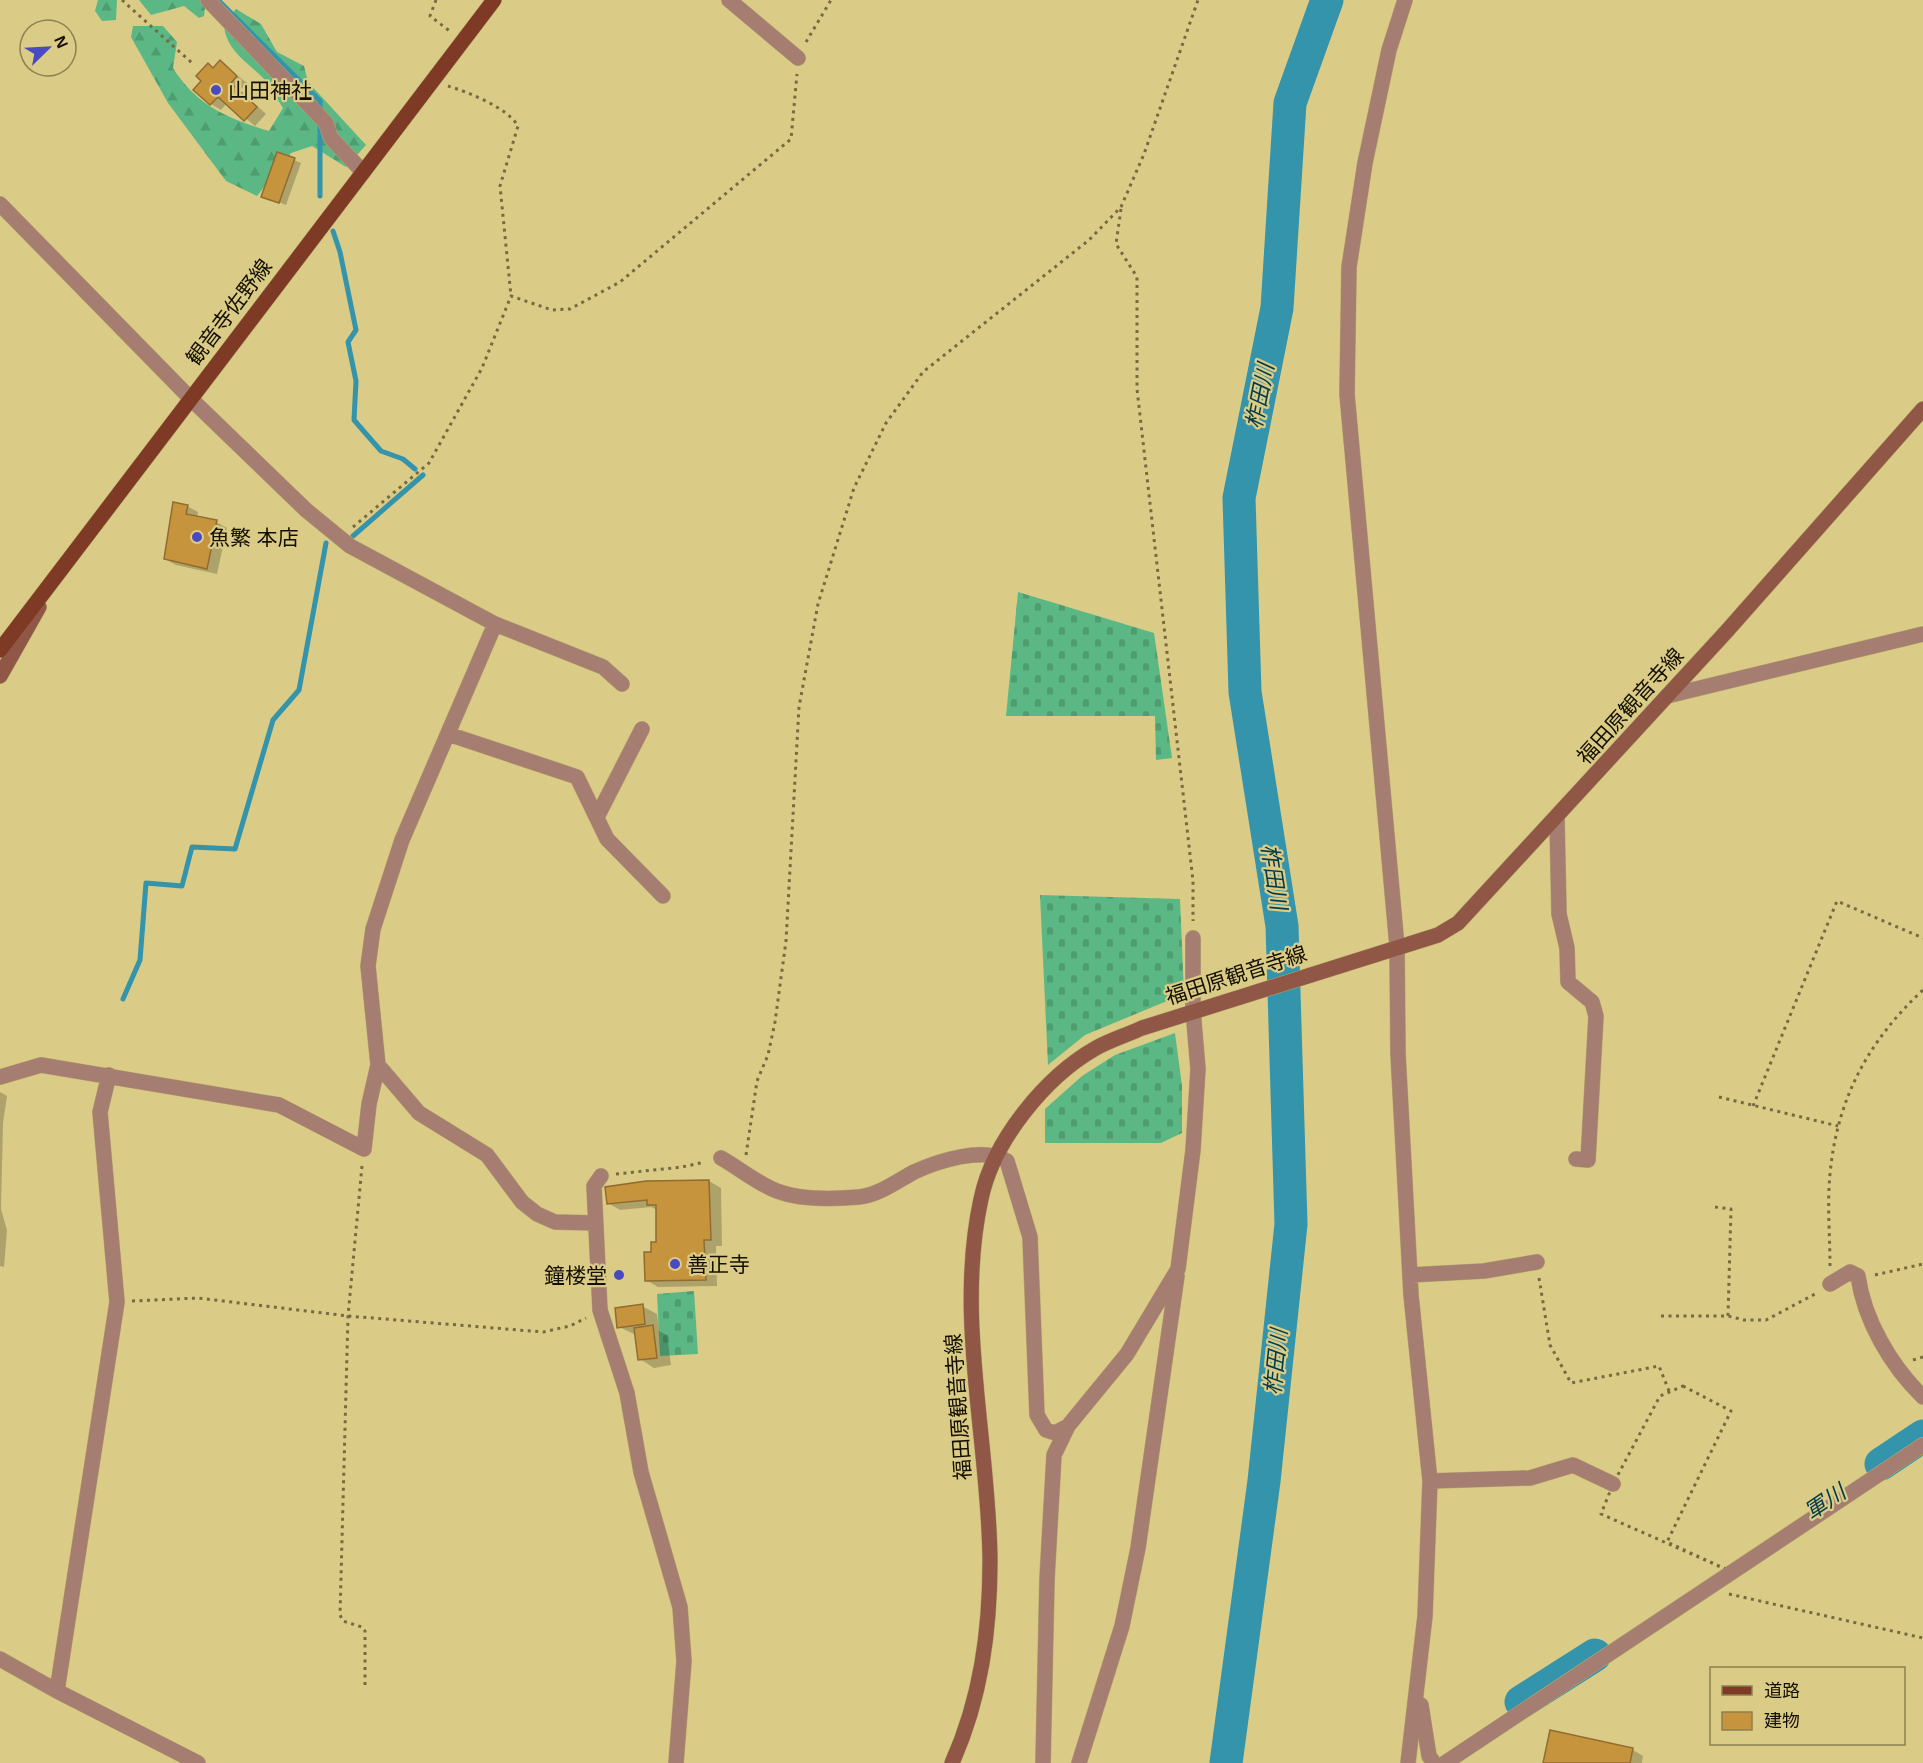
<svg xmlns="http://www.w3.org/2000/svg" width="1923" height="1763" font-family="Arial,'Noto Sans JP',sans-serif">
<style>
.forest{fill:url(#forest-firs)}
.cemetery{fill:url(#cemetery-stones)}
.shadow{fill:#0003}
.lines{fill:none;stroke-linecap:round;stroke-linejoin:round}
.stream{stroke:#3394ac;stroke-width:5}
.river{stroke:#3394ac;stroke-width:33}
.building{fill:#c7943e;stroke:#906c30;stroke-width:1.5}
.street-casing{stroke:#b7a96e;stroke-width:16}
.secondary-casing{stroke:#b7a96e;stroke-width:16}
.primary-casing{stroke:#b7a96e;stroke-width:16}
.path{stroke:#756b41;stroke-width:3;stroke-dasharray:3 4.5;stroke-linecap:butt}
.street{stroke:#a57d71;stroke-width:15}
.secondary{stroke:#905746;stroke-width:15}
.primary{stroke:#7f3a26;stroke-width:15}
.poi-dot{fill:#4a4ac0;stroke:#dacb86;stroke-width:2}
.labels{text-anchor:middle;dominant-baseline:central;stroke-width:4.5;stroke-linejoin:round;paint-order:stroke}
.poi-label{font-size:21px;fill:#150f00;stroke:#dacb86;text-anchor:start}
.street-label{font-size:21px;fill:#150f00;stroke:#dacb86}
.water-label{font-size:22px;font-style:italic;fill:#003b48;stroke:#dacb86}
</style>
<defs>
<pattern id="forest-firs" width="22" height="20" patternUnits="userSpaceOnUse" patternTransform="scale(1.5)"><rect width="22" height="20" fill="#5bb885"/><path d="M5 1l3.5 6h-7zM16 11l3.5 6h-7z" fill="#4e9d71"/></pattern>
<pattern id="cemetery-stones" width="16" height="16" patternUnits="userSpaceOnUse" patternTransform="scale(1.5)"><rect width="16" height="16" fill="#5bb885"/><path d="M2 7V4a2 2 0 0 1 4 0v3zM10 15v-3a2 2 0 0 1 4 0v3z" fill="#4e9d71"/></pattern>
</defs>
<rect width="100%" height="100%" fill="#dacb86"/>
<path class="forest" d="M 98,0 L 117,0 L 116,20 L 102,21 L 95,11 Z
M 139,0 L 206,0 L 204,16 L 199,18 L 184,6 L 151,15 Z
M 236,9 L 261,24 L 277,52 L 304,66 L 308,82 L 366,145 L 346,167 L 312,146 L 291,153 L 257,196 L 226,181 L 168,103 L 131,37 L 133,26 L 163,26 L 177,42 L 173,68 C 197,106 227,118 269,131 L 283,108 C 277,99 272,88 265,80 C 248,62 226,51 224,25 Z"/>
<path class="cemetery" d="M 1018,592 L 1154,633 L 1172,758 L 1156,760 L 1155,716 L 1006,716 Z
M 1040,895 L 1180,899 L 1184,994 L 1085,1035 L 1048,1065 Z
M 1175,1033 L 1182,1086 L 1182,1133 L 1161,1143 L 1045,1143 L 1045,1109 L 1082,1076 L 1115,1055 Z
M 694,1291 L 698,1354 L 660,1356 L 657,1294 Z"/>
<path class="shadow" d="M 220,62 L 247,83 L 240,90 L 266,114 L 255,126 L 227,103 L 221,110 L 211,104 L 214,69 Z
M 294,160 L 301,163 L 286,205 L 268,198 Z
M 187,506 L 198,512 L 197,518 L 216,522 L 227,528 L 217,574 L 176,565 L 165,559 Z
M 0,1092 L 7,1096 L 3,1123 L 1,1209 L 7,1230 L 4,1267 L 0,1266 Z
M 709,1181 L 721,1188 L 722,1246 L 716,1246 L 717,1286 L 658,1287 L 646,1280 L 658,1244 L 657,1210 L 651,1207 L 620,1210 L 608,1203 Z
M 642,1306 L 657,1314 L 659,1331 L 667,1335 L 671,1365 L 654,1368 L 640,1359 L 636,1335 L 619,1327 Z
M 1551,1732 L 1633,1750 L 1643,1756 L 1642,1763 L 1544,1763 Z"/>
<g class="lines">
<path class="stream" d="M 218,0 L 320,101 L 320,111
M 320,123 L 320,196
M 333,231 L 340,252 L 356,330 L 348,342 L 356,381 L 354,420 L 381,451 L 403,459 L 415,469
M 353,536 L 423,475
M 123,999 L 140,960 L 146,883 L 182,886 L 192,847 L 235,849 L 273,720 L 299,690 L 326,543"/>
<path class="river" d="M 1881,1464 L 1923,1436
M 1521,1702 L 1595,1655
M 1226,1763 L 1264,1481 L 1291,1224 L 1282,926 L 1245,692 L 1239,498 L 1277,308 L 1290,103 L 1327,0"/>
</g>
<path class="building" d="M 220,60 L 237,76 L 231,83 L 257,107 L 244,121 L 218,97 L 210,105 L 193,90 L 201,81 L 196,76 L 208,63 L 213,68 Z
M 277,152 L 295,158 L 279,203 L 261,197 Z
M 173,502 L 188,505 L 186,514 L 217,520 L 207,569 L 164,559 Z
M 709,1180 L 711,1240 L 704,1240 L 706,1280 L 645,1281 L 644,1252 L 651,1252 L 651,1242 L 656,1242 L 656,1205 L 647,1205 L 647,1200 L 607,1204 L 605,1187 L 646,1181 Z
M 643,1304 L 645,1324 L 617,1328 L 615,1308 Z
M 653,1325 L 657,1358 L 638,1360 L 634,1328 Z
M 1550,1730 L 1633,1748 L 1630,1763 L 1543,1763 Z"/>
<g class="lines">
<defs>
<path id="street" d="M 208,0 L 326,123 L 331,138 L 363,172
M 729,0 L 798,58
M 1405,0 L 1389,50 L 1365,163 L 1349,267 L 1347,394 L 1397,946 L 1398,1054 L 1411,1295 L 1430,1481 L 1425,1616 L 1408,1763
M 0,204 L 190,398 L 306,510 L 350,546 L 495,624 L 603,667 L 622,684
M 1667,696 L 1923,634
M 448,734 L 577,777 L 607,839 L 663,896
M 597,817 L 642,729
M 1557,819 L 1559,914 L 1567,948 L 1568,982 L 1592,1002 L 1596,1016 L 1588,1160 L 1576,1159
M 378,1065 L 419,1113 L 487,1155 L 522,1202 L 537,1214 L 555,1222 L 595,1223
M 0,1077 L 41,1065 L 279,1105 L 364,1149 L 369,1104 L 378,1065 L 368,966 L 373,929 L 402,840 L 495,624
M 721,1158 C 739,1168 758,1184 777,1191 C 800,1200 835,1199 859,1197 C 879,1195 897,1181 914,1172 C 938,1161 984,1146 1007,1161 L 1030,1237 L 1037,1415 L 1046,1430 L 1055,1433 L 1068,1426
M 601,1176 L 594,1186 L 600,1310 L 627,1393 L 641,1472 L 680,1607 L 684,1661 L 676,1763
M 1410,1275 L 1484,1271 L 1537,1262
M 1830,1284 L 1850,1272 L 1858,1276 C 1864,1320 1891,1366 1923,1397
M 1430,1481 L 1530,1478 L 1573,1465 L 1613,1484
M 0,1659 L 57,1691 L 198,1763
M 57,1691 L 117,1302 L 100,1112 L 109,1075
M 1421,1705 L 1429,1756 L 1434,1763
M 1043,1763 L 1047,1579 L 1054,1455 L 1068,1426 L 1127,1354 L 1178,1269 L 1193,1150 L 1198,1069 L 1193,1010 L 1193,938
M 1079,1763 L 1122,1626 L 1138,1548 L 1177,1276
M 1445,1763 L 1923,1445"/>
<path id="secondary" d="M 0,676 L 39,607
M 952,1763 C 981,1698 990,1631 990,1560 C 989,1441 955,1317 981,1199 C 993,1141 1045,1077 1096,1048 C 1110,1040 1127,1035 1142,1028 L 1438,935 L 1458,923 L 1726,632 L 1923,409"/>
<path id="primary" d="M 0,650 L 494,0"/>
</defs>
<use href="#street" class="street-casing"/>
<use href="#secondary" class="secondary-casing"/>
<use href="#primary" class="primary-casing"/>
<path class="path" d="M 122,0 L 192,63
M 436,0 L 430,16 L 451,32
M 806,42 L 831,0
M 448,86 C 468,92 508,108 518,126 L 500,186 L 511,296
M 1121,209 L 1116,244 L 1137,277 L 1137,389 L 1193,881 L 1193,921
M 353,527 L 429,463 L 482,368 L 511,296 L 552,310 L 570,309 L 620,282 L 791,139 L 797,74
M 1719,1097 L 1838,1126
M 1753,1106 L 1837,901 L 1923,938
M 746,1155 L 757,1081 L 768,1055 L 775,1022 L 786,941 L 799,707 L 818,604 L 854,488 L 886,423 L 923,372 L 1089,240 L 1121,207 L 1144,154 L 1198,0
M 362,1166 L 348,1316 L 340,1615 L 343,1621 L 362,1627 L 365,1631 L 365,1686
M 616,1174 L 682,1167 L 705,1162
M 1715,1207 L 1731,1209 L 1728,1316
M 1830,1266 C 1830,1236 1827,1204 1830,1174 C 1837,1099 1868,1041 1923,990
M 1875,1275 L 1923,1264
M 1539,1278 L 1550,1345 L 1571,1383 L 1659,1366 L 1669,1391
M 132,1301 L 198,1298 L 348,1316 L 543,1332 L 570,1326 L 586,1318
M 1661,1316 L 1728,1316 L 1744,1320 L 1766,1320 L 1817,1293
M 1913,1360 L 1923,1357
M 1683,1386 L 1731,1411 L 1667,1542 L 1732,1572 L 1601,1514 L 1613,1484 L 1660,1396 Z
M 1729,1594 L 1923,1638"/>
<use href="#street" class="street"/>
<use href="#secondary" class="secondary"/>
<use href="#primary" class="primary"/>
</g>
<g class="poi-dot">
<circle cx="216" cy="90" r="6"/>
<circle cx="197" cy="537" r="6"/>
<circle cx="675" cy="1264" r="6"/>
<circle cx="619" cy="1275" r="6"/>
</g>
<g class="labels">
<g class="poi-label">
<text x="228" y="90">山田神社</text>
<text x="209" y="537">魚繁 本店</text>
<text x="687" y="1264">善正寺</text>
<text x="607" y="1275" text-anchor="end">鐘楼堂</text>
</g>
<g class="street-label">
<text transform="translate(229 312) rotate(-53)">観音寺佐野線</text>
<text transform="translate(1630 706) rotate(-48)">福田原観音寺線</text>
<text transform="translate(1236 975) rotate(-18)">福田原観音寺線</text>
<text transform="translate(958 1407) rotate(-94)">福田原観音寺線</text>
</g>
<g class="water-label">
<text transform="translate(1260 396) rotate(-79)">柞田川</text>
<text transform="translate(1274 877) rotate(81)">柞田川</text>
<text transform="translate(1276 1362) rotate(-84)">柞田川</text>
<text transform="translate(1825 1502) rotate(-34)">軍川</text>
</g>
</g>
<rect x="1710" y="1667" width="195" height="78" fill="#dacb86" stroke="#8b8050" stroke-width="1.5"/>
<rect x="1722" y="1686" width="30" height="9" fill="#7f3a26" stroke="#8b8050" stroke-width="1.5"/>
<text x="1764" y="1697" font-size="18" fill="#150f00">道路</text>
<rect x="1722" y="1712" width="30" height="18" fill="#c7943e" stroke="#8b8050" stroke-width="1.5"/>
<text x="1764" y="1727" font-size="18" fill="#150f00">建物</text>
<g transform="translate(48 48) rotate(66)"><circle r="28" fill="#dacb86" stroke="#8b8050" stroke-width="1.5"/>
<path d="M0-4.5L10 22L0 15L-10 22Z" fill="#4a4ac0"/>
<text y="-9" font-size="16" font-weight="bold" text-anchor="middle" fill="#150f00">N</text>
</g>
</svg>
